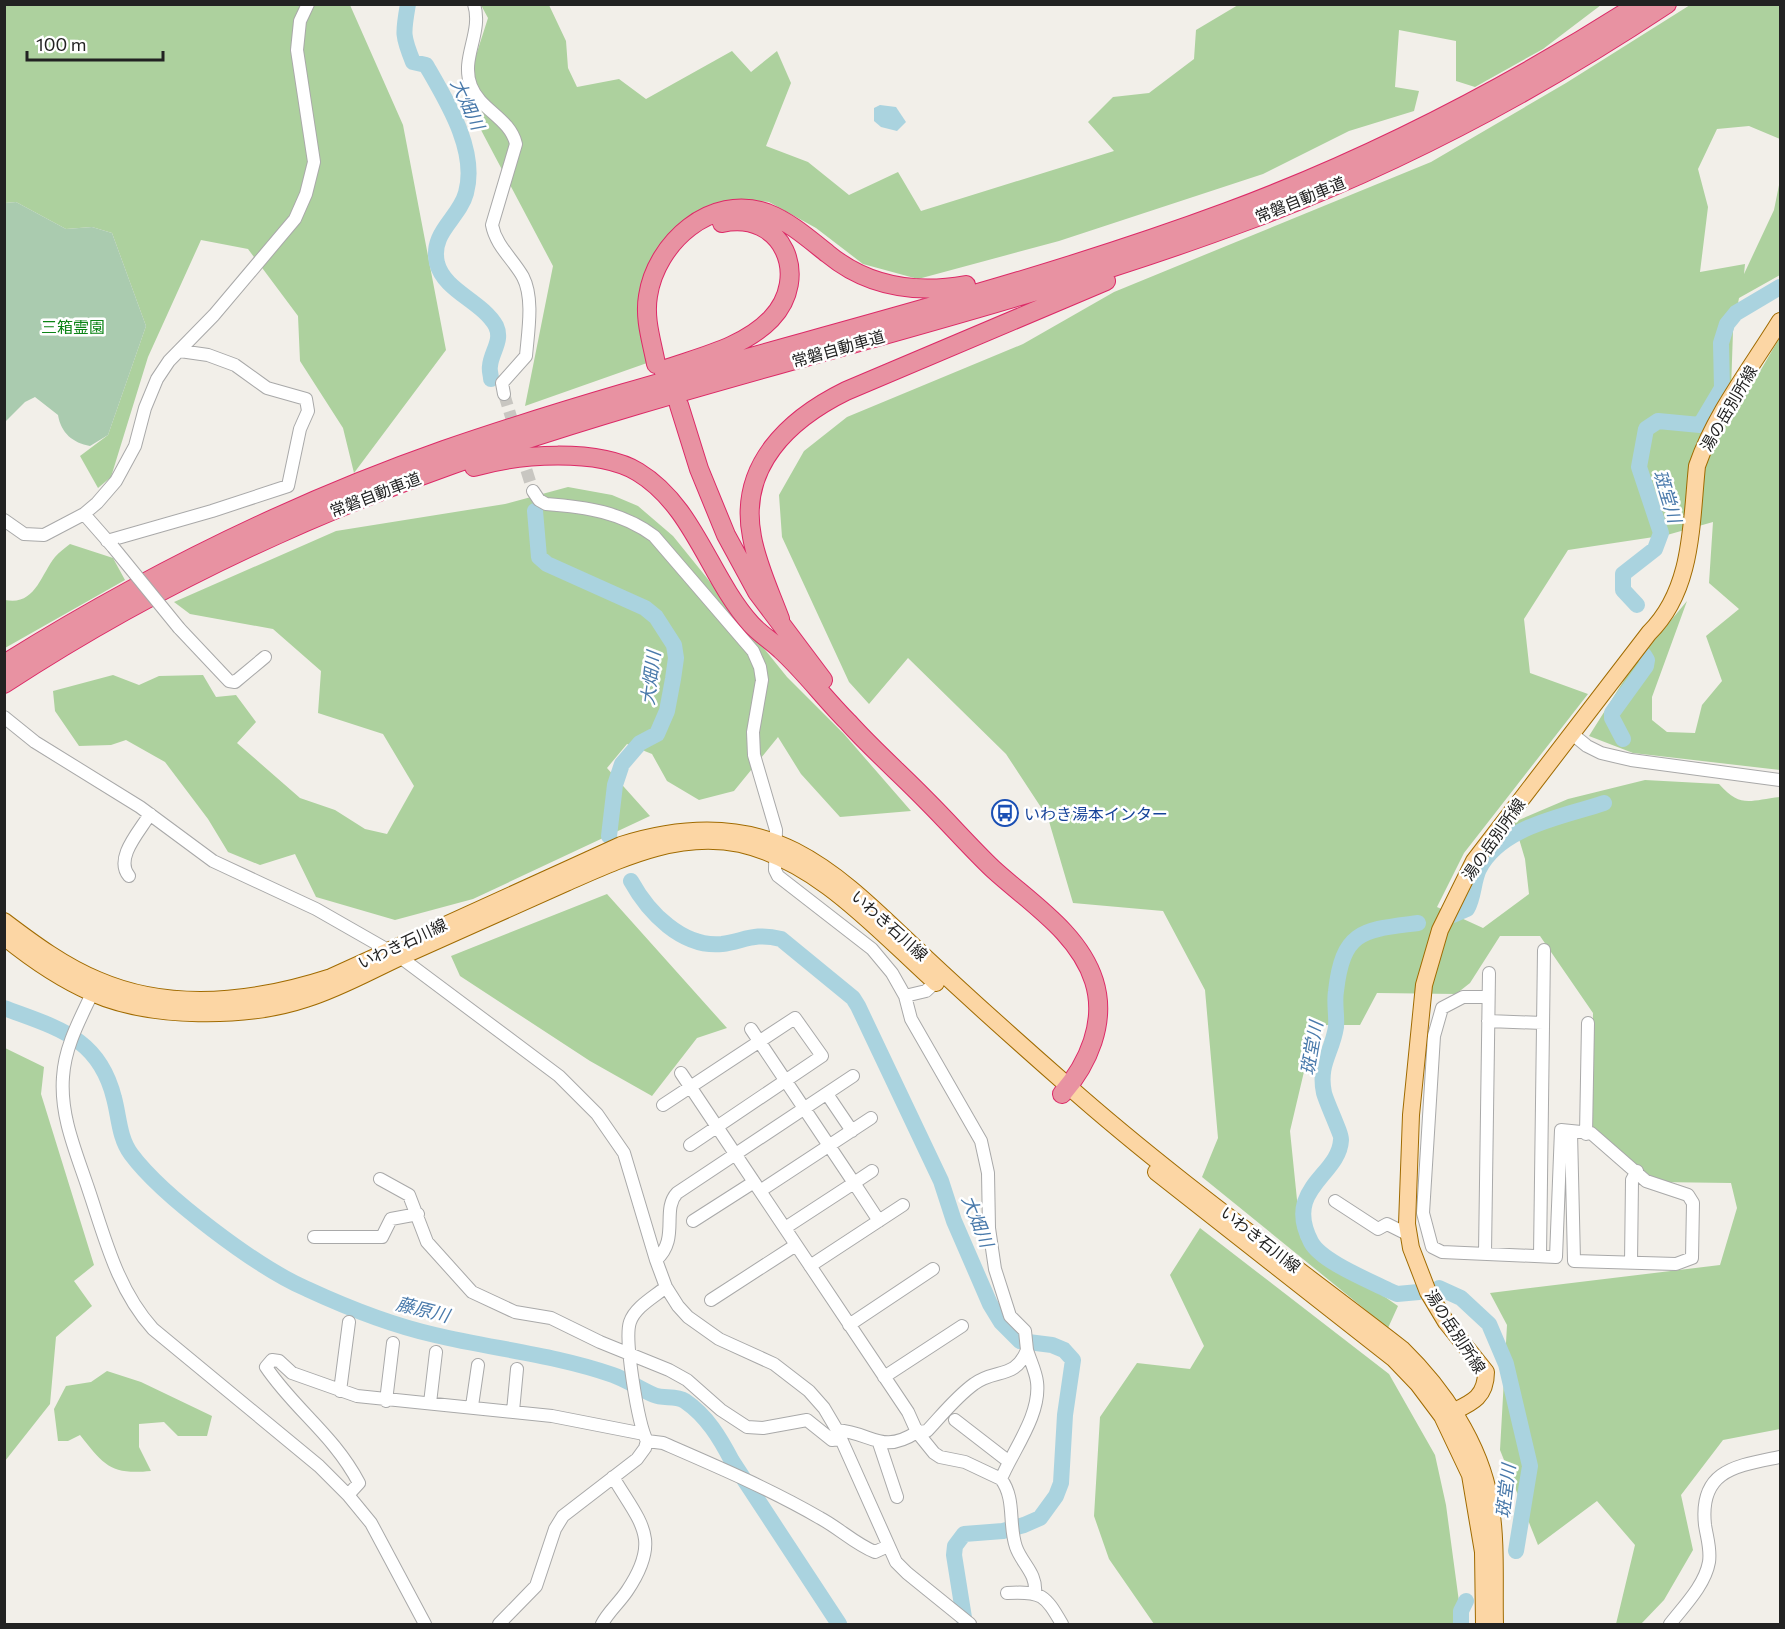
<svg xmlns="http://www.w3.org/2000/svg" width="1785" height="1629" font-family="Commissioner,'Noto Sans JP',sans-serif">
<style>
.forest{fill:#add19e}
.cemetery{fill:#aacbaf}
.water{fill:#aad3df}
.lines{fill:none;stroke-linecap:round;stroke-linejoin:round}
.river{stroke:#aad3df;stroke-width:16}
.minor-tunnel{stroke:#c8c6c1;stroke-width:12;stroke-dasharray:12 6;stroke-linecap:butt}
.minor-casing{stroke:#a9a9a9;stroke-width:14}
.major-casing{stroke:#a06b00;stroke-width:18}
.highway-casing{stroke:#dc2a67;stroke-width:20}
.minor{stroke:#fff;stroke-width:12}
.major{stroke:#fcd6a4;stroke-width:16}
.highway{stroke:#e892a2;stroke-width:18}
.minor-bridge-casing{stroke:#a9a9a9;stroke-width:14;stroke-linecap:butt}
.minor-bridge{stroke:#fff;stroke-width:12}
.labels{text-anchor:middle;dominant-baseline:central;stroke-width:5;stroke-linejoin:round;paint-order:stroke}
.street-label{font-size:16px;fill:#222;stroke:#fff}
.park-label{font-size:16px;fill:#0c8416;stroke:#fff}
.transit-label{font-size:16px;fill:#164399;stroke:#fff;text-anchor:start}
.water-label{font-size:18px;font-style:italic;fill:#4a7aab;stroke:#fff}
</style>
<rect width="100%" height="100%" fill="#f2efe9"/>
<path class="forest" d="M 4,5 L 350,5 L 403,125 L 446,350 L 354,473 L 343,428 L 300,361 L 298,316 L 248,249 L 201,240 L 148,357 L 111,477 L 98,488 L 80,456 L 108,435 L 146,326 L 112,233 L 92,227 L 66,229 L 16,202 L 5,203 Z
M 481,5 L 549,5 L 566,41 L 568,68 L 577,87 L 619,79 L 646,99 L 732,51 L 751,72 L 777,51 L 791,83 L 766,146 L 808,162 L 849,195 L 898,172 L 921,211 L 1114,151 L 1088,122 L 1113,97 L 1149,93 L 1194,59 L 1196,30 L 1238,5 L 1601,5 L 1543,49 L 1475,87 L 1456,81 L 1456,41 L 1399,30 L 1395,87 L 1419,91 L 1414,111 L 1349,131 L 1263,174 L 1059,241 L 918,279 L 863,264 L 816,228 L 769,202 L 747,200 L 712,204 L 699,210 L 663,241 L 647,270 L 647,363 L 525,406 L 553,266 L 463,96 L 488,18 Z
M 1690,5 L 1780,5 L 1780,139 L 1749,126 L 1717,129 L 1698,169 L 1708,207 L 1700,272 L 1745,264 L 1744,274 L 1774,210 L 1780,180 L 1780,275 L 1739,298 L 1733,331 L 1731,390 L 1748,392 L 1780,337 L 1780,770 L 1633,753 L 1589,736 L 1633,666 L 1687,601 L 1652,697 L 1652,720 L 1667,732 L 1695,733 L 1702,705 L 1722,681 L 1706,636 L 1739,609 L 1709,583 L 1713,522 L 1667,535 L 1568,550 L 1524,619 L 1530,673 L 1588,694 L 1464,853 L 1437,907 L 1483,928 L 1529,894 L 1525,859 L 1514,822 L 1568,799 L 1645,780 L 1719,784 C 1741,809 1750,800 1780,797 L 1780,1429 L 1723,1440 L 1681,1495 L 1693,1550 L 1664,1600 L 1641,1624 L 1616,1624 L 1635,1545 L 1597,1501 L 1538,1545 L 1500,1450 L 1507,1325 L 1490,1293 L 1720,1265 L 1737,1208 L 1731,1183 L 1657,1182 L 1591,1126 L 1593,1013 L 1540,936 L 1500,936 L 1470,983 L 1456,994 L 1377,993 L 1360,1025 L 1315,1025 L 1290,1131 L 1301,1239 L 1398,1306 L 1388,1328 L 1202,1177 L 1218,1138 L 1205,990 L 1163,911 L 1073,903 L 1048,818 L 1006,754 L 908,658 L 869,704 L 849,682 L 782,537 L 779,495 L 804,451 L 847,417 L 1023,344 L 1114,292 L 1431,162 L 1566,83 Z
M 568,487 L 612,495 L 638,506 L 673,536 L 787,677 L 844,734 L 911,811 L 840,817 L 801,774 L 778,737 L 734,791 L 699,800 L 667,781 L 652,754 L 627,744 L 607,768 L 650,816 L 473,899 L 395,920 L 316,897 L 295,854 L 260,865 L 228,852 L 208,819 L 165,762 L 126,740 L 111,745 L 79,746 L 55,711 L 53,691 L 113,675 L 139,685 L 159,676 L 203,675 L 216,697 L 236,695 L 256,722 L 237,743 L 300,798 L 335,810 L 365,829 L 387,834 L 414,786 L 383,734 L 318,713 L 321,671 L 273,629 L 190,614 L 174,602 L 336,531 L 505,504 Z
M 70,544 L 113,558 L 125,580 L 5,648 L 5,600 C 35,606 40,576 55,557 C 59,552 65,548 70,544 Z
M 607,894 L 727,1028 L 697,1038 L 652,1096 L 590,1061 L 460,976 L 451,956 Z
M 5,1048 L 44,1067 L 41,1094 L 94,1265 L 74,1281 L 92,1306 L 56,1337 L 50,1404 L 5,1461 Z
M 1200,1228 L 1389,1374 L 1435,1455 L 1446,1505 L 1462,1624 L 1154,1624 L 1109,1559 L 1094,1516 L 1100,1417 L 1137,1363 L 1190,1369 L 1204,1346 L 1170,1275 Z
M 107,1371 L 141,1382 L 212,1416 L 207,1436 L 178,1436 L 164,1422 L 139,1424 L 139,1447 L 151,1471 C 110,1475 104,1465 80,1435 L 68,1441 L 58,1441 L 54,1409 L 66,1386 L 91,1382 Z"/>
<path class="cemetery" d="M 16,202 L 66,229 L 92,227 L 112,233 L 146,326 L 108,435 L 90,446 C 73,443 61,433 58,415 L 35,397 L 25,402 L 5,422 L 5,203 Z"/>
<path class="water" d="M 880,105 L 896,107 L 906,122 L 897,131 L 881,127 L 874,121 L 874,108 Z"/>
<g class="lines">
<path class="river" d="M 408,4 C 403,33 402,35 413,62 L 426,65 C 446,100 478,150 466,193 C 459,219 430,232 437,263 C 444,291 482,301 496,326 C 503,341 491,352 490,366 C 489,370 491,375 491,379
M 535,511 L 539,557 L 547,564 L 645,608 L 656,617 L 674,645 L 676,658 L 673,679 L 667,711 L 657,734 L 640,743 L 622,764 L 615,785 L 609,836
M 1637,605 L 1623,590 L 1623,574 L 1655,549 L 1661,533 L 1639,467 L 1646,429 L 1658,421 L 1700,425 L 1722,388 L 1721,343 L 1727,324 L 1736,313 L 1780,287
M 1623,739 L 1612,718 L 1612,713 L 1646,666 L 1647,660 L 1644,655
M 631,881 C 648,912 682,948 722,944 C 744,941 755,932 781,939 L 853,998 L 858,1006 L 941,1181 L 954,1221 L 990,1304 L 1001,1322 L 1020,1341 L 1052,1345 L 1064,1350 L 1073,1360 L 1065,1415 L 1061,1483 L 1056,1496 L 1040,1518 L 1024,1525 L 1003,1531 L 964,1534 L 955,1546 L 954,1555 L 965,1624
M 1453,915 L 1467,909 C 1474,897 1473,882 1479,869 C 1501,826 1563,817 1604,803
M 1418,923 C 1364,930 1343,929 1336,991 C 1334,1003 1337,1015 1336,1027 C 1332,1053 1318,1064 1324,1093 C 1327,1104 1342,1135 1341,1140 C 1339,1176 1283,1188 1311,1242 C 1321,1261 1368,1280 1388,1290 L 1397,1294 L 1419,1292
M 4,1008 C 57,1028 99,1037 114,1098 C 119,1116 119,1138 131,1154 C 162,1196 258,1268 307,1289 C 348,1308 391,1325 435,1335 C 494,1349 556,1355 613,1375 C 627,1380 640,1389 654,1395 C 663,1399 676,1395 685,1401 C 707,1416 720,1438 732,1461 L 839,1624
M 1439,1288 L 1461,1298 L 1489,1324 L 1506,1364 L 1530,1466 L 1516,1551
M 1461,1624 L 1461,1611 L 1466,1601"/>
<path class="minor-tunnel" d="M 504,394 L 516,433
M 521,453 L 533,491"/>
<defs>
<path id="minor" d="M 474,4 C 483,33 460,58 471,86 C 480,110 510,118 516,144 L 492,225 C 496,246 513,259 523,277 C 534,298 528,332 526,356 L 502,383 L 504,394
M 533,491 L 539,500 L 546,504 C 586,507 622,512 654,536 L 753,651 L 760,667 L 762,680 L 753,732 L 754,755 L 776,830 L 775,870 L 778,876 L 872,949 L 892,973 L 905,996 L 926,991 L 941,977
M 84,514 L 113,547
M 4,520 L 24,534 L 44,535 L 84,514 L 97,503 L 116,481 L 135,446 L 145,408 L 157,379 L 169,361 L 214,315 L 295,219 L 306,194 L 314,162 L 297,50 L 300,21 L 308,4
M 107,541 L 212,511 L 288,486 L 300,429 L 308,411 L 306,399 L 267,388 L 235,365 L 208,355 L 180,351
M 179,628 L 229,681 L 235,682 L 265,657
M 4,717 L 35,742 L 140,807 L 213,861 L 316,909 L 400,957 L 559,1076 L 597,1114 L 624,1153 L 656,1260 L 666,1287 L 678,1306 L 688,1317 L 719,1339 L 774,1364 L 809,1391 L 824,1408 L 837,1430 L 896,1562 L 907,1573 L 970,1624
M 1571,733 L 1587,746 L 1601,753 L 1631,760 L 1780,780
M 129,876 C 114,858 140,831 150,814
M 95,987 C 82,1016 65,1044 63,1077 C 60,1116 76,1152 88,1188 C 105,1238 117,1289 153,1329 L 319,1466 L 348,1495 L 371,1523 L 425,1624
M 905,996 L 911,1019 L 981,1141 L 988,1173 L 989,1228 L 995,1269 L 1010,1316 L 1025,1331 L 1027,1350
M 1488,997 L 1463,997 L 1442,1008 L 1434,1036 L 1423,1213 L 1432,1247 L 1442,1252 L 1556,1257 L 1561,1130 L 1591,1133 L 1646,1181 L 1688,1195 L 1693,1203 L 1692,1258 L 1676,1264 L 1574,1261 L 1571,1132
M 1488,1021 L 1543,1023
M 751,1029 L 854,1183 L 785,1228
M 681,1073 L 908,1412 L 917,1432 C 881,1455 873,1433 837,1430
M 827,1094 L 852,1131
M 663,1105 L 795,1018 L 822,1056 L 690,1145
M 1586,1134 L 1588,1023
M 872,1171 L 854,1183 L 879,1221
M 380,1179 L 409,1195 L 427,1242 L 472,1292 L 515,1312 L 551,1318 L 600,1342 L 669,1370 L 687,1380 L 721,1410 L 747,1427 L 763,1428 L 807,1420 L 832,1440 L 841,1439
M 760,1191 L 871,1118
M 1335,1201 L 1378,1229 L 1387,1224 L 1409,1235
M 693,1221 L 754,1182
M 314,1237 L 382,1237 L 391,1219 L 418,1214
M 1485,1253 L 1489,973
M 1540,1256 L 1544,950
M 656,1260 C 680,1239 661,1210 677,1193 L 853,1076
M 1631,1263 L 1632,1180 L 1637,1171
M 810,1266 L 903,1205
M 711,1300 L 796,1245
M 849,1325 L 933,1269
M 884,1377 L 962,1326
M 340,1391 L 349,1322
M 386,1401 L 393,1343
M 430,1403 L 436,1352
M 472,1406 L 478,1365
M 513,1411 L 517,1369
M 955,1420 L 1008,1461
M 917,1432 L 927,1431 C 942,1415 956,1397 974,1384 C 995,1368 1015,1380 1027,1350 C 1030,1360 1036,1372 1037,1382 C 1041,1415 1013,1450 1001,1479 C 1016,1499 1008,1524 1016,1547 C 1022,1564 1037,1573 1035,1593
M 917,1432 L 934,1453 L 940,1457 L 965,1462 L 1001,1479
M 647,1441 L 663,1443 C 716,1466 770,1489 820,1518 C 839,1528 855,1544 875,1552 L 888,1546
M 879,1443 L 897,1497
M 348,1495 L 359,1483 C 333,1434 295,1410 266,1367 L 272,1360 L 279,1361 L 292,1373 L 357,1396 L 552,1416 L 644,1434
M 1007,1593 C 1042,1591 1045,1595 1062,1624
M 499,1624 L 536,1586 L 555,1529 L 563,1516 L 637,1459 L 645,1448 L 647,1441 C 638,1424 624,1339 630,1322 C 635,1307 654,1297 666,1287
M 602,1624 C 608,1612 619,1603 627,1591 C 662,1539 641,1524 613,1477
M 1670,1624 C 1684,1606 1705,1585 1709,1562 C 1711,1549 1707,1538 1705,1525 C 1699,1470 1736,1466 1779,1457"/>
<path id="major" d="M 4,921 C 33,943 64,966 98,980 C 172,1012 257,1001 331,977 L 621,845 C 678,827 740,823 795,851 C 844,876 883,918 923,955 C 970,999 1018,1042 1067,1085 C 1173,1179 1290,1262 1402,1349 C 1443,1389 1480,1443 1490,1501 C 1497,1541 1494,1584 1495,1624
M 4,937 C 31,959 60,979 92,993 C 150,1019 246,1019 306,999 C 341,988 372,970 405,955 C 459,931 512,907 566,883 C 621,859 678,831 740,844 C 819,862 878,931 936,983
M 1156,1172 L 1394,1359 L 1418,1384 L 1442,1416 L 1470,1475 L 1483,1552 L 1484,1624
M 1446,1415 C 1468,1404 1486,1400 1486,1372 L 1446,1322 L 1428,1292 L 1411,1248 L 1407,1224 L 1411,1115 L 1424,985 L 1440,930 L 1474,861 L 1649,633 C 1693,590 1691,524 1697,466 C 1715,414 1751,368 1780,321"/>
<path id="highway" d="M 656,364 C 652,342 644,319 648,296 C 656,243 711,193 767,213 C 790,222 809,239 828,254 C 868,287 915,294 966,285
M 663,370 C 699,357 743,348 771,319 C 811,277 783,210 722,223
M 679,405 L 699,469 L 726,535 L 757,592 L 823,680
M 474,467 C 517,454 598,448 638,472 C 694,506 709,577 751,624 C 760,634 772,641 781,650 C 805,672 825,699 848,722 C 873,750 902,775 928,802 C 950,824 971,848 993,869 C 1029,902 1079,933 1094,981 C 1107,1022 1088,1064 1062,1094
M 780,619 C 770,592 757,565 752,537 C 738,466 789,419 846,391 L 1106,281
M 4,664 C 142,578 290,504 444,450 C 702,361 971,307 1227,212 C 1372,158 1509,87 1639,4
M 4,684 C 143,593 295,520 451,465 C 714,372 988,318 1249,220 C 1397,165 1536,91 1667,4"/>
</defs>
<use href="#minor" class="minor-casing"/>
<use href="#major" class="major-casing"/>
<use href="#highway" class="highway-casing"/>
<use href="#minor" class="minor"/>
<use href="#major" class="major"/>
<use href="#highway" class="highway"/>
<defs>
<path id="minor-bridge" d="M 113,547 L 179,628"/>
</defs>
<use href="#minor-bridge" class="minor-bridge-casing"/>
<use href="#minor-bridge" class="minor-bridge"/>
</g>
<defs>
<symbol id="bus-ring" viewBox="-11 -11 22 22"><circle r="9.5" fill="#fff" stroke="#1a4fb4" stroke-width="1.5"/><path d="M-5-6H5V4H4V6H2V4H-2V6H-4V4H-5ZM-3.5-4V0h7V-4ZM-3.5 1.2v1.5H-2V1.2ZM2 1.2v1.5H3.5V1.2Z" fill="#1a4fb4"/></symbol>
</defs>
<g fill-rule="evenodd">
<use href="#bus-ring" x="990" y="798" width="30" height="30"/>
</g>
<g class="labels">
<g class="street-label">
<text transform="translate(1300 199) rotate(-22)">常磐自動車道</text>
<text transform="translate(838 348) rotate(-16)">常磐自動車道</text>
<text transform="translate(1728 408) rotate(-60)">湯の岳別所線</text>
<text transform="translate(375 494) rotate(-21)">常磐自動車道</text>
<text transform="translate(1493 839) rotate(-55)">湯の岳別所線</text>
<text transform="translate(890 925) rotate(42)">いわき石川線</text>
<text transform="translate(402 943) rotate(-25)">いわき石川線</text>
<text transform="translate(1261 1239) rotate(38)">いわき石川線</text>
<text transform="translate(1456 1331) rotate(57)">湯の岳別所線</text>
</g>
<g class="park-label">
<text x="73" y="326">三箱霊園</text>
</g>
<g class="transit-label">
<text x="1024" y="813">いわき湯本インター</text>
</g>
<g class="water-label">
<text transform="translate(468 104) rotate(65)">大畑川</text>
<text transform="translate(1668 496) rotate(73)">斑堂川</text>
<text transform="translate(650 678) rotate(-83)">大畑川</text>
<text transform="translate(1311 1048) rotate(-80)">斑堂川</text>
<text transform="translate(978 1221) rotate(68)">大畑川</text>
<text transform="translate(423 1309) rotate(14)">藤原川</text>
<text transform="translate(1505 1491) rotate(-83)">斑堂川</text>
</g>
</g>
<rect width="1785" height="1629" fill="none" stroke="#222222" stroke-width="12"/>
<path d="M27 51v9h136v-9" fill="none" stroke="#222222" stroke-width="3"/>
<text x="36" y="51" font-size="18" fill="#222222" stroke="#ffffff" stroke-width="4.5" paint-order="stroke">100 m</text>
</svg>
